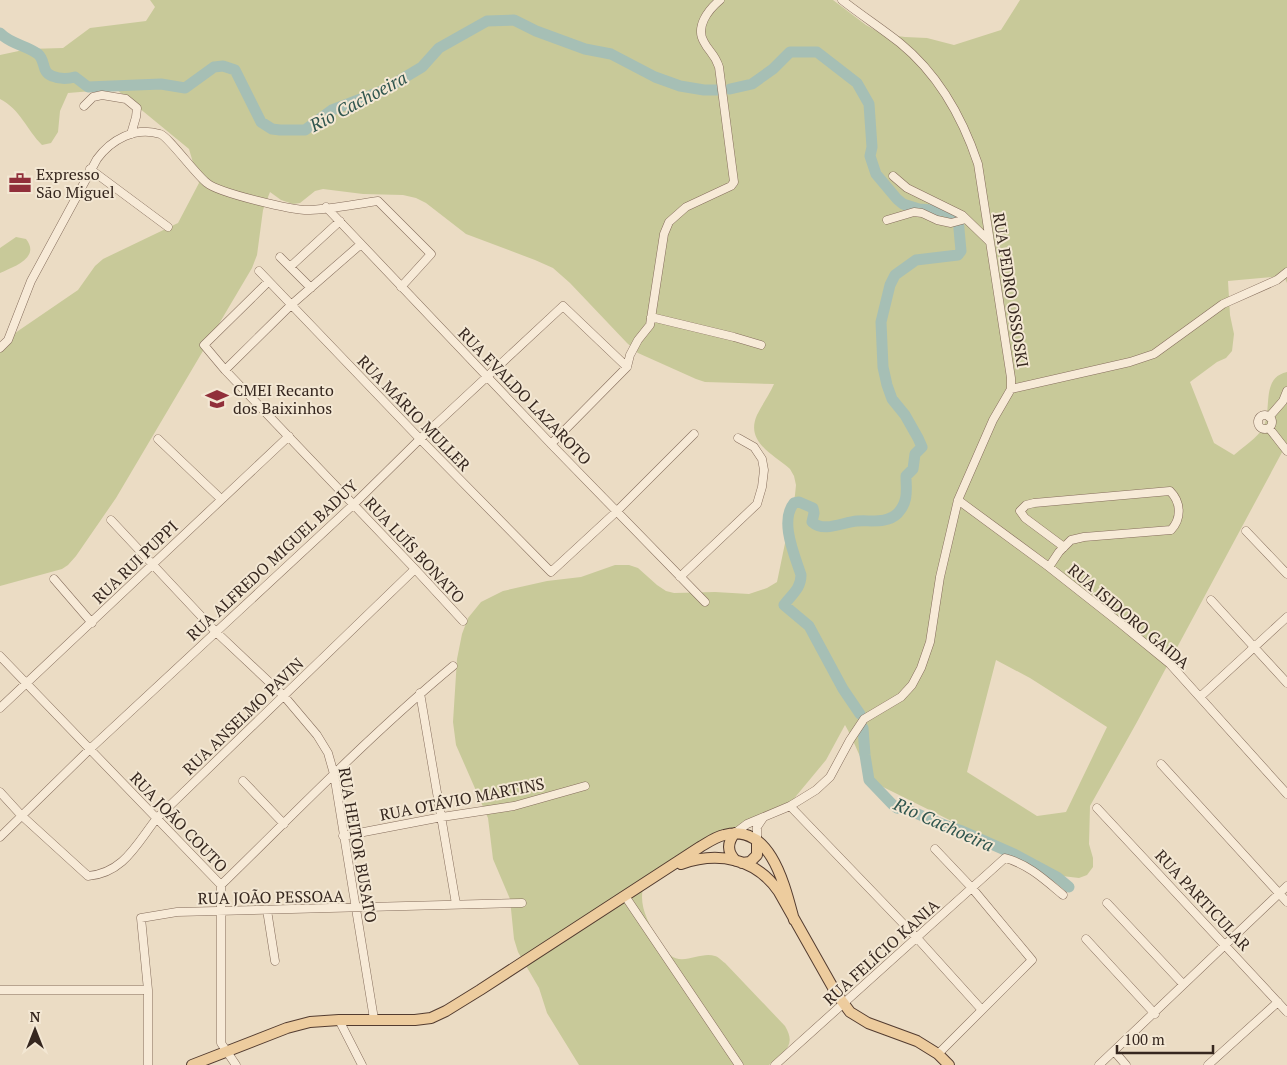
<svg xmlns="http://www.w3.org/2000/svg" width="1287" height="1065" font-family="'PT Serif',serif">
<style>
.green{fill:#c8c999;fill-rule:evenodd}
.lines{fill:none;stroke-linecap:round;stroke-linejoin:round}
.river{stroke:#a6bfb5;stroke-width:11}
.minor-casing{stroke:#856d5c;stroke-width:9}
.major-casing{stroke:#533c30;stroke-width:12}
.minor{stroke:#f7ead7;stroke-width:8}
.major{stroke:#edcc9e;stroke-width:10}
.labels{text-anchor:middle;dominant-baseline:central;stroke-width:4;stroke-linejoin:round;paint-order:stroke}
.poi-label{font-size:16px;fill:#36271f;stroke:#f3e7d3;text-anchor:start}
.street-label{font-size:16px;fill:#36271f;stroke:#f3e7d3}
.water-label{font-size:18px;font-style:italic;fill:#2f554e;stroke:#f3e7d3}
</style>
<rect width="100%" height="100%" fill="#ebdcc4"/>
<path class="green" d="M 150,0 L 833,0 L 866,25 L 882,34 L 905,37 L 927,38 L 954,45 L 1001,30 L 1020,0 L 1287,0 L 1287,283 L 1284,276 L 1228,281 L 1230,315 L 1234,334 L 1232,351 L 1226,358 L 1217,362 L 1190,382 L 1214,443 L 1234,455 C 1242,448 1258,437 1263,428 C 1273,410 1260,378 1287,372 L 1287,443 L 1137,722 L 1090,806 L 1089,844 L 1093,858 L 1093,867 L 1087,875 L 1079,878 L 1062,876 L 881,786 C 862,770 857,745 845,725 L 826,760 L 792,801 L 658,868 C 631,888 643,916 659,940 C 662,944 665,952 670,955 C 683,966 701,951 715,956 C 719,957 722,961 725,963 L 785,1026 C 797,1046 784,1052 769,1065 L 579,1065 L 547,1013 L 539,988 L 518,952 L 514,939 L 510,899 L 493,859 L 488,818 L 456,745 L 453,722 L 457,659 L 462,634 L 468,618 L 481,602 L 503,591 L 547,581 L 581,577 L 615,565 L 629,565 L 638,568 L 657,585 L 666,591 L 674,593 L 715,592 L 749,594 L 767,588 L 777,582 L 795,495 L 796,485 L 794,476 L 790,469 C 773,454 745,442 757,415 C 762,405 769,395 774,384 L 705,382 L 696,379 L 638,353 L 627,343 L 570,283 L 553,268 L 535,260 L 466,234 L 426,203 L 416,198 L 403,195 L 363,194 L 323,189 L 315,191 L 300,203 L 293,204 L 281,200 L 270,192 L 263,210 L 257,255 L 252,268 L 116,498 L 76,556 L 68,565 L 62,569 L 0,586 L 0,349 L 8,339 L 18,331 L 78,290 L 95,266 L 103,259 L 178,223 L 199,183 L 189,149 L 116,89 L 68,93 L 60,111 L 58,132 L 51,143 L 42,145 C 27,130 20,109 0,99 L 0,55 L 28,49 L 63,48 L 90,28 L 146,21 L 155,7 ZM 996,660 L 1030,678 L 1107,727 L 1066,812 L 1037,816 L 967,772 Z
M 16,237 L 26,239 C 41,258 13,267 0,273 L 0,248 Z"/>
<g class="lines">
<path class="river" d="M 0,33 C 10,44 26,45 38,54 C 46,61 41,72 52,76 C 59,79 68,79 75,77 L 88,87 L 161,84 L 185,88 L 214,67 L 223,66 L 235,70 L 261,122 L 272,129 L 280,130 L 305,130 L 332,110 L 382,91 L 422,67 L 439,48 L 487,21 L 514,20 L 536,31 L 585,49 L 611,54 L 655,77 L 680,86 L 704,90 L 719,90
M 730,89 L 752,84 L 773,69 L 790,52 L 817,52 L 857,83 L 869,104 L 872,147 L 870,156 L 876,174 L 897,199 L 903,204 L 919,209 L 944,211 L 956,215 L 958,218 L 961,251 L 958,255 L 916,260 L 895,275 L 890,285 L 881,322 L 883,367 L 887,385 L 892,399 L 905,415 L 918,438 L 922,447 L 915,454 L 913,469 L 906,476 C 906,489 909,501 898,513 C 887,524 871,520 857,521 C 843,522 824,533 812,522 L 814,513 L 813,508 L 799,502 L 794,503 C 779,521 795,556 801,575 C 801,589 791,595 784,605 L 809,626 L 843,689 L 860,714
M 863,728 L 865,755 L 869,780 L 892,804 L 897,808 L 908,810 L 947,826 L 962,831 L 1016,855 L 1057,877 L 1069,887"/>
<defs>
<path id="minor" d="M 84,106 L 93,97 L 102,95 L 126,99 L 137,108 L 136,117 L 131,134
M 90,169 L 168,227
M 893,176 L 907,188 L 962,215 L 989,241
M 326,207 L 551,444 L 705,602
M 887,220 L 914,212 L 922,213 L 937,220 L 951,223 L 966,219
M 280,257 L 311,288
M 290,267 L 340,221
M 259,271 L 420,439 L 551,572 L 616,512 L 694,434
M 268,282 L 204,345 L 225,370 L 415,569 L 463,621
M 651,317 L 734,337 L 761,345
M 0,348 L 8,340 L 31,281 L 97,159 C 111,140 135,126 160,134 C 168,136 196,175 207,183 C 219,193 294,211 310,210 C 332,209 356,204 378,201 L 431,254 L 401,287
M 225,370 L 291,305 L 361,244
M 1011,389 L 1130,362 L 1154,354 L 1223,304 L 1277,280 L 1287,272
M1258 422a7 7 0 1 1 14 0a7 7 0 1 1-14 0Z
M 1269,417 L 1283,401 L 1287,391
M 1269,428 L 1287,451
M 158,439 L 221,499
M 551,444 L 627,367 L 630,355 L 638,340 L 650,325 L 664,234 L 669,222 L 686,207 L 731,186 L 734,182 L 719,67 C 715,54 709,52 704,42 C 695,27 708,10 720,0
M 958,500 L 1049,567 L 1120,623 L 1170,664 L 1287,794
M 111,520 L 215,631 L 284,696 L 317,735 L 328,753 L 334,774 L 374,1019
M 1246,531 L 1287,574
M 1049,567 L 1059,552 L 1071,540 L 1084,537 L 1171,530 C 1182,518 1181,502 1170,491 L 1034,503 L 1026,505 L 1020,511 L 1025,518 L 1064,547
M 680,577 L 757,504 L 762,487 L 764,470 L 762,459 L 754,447 L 738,438
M 54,579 L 92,623
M 1211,600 L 1287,683
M 0,656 L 221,885 L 221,1043 L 236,1065
M 420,693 L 456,904
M 1200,697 L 1287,617
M 0,708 L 289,436
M 1161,764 L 1287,902
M 243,781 L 284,824
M 0,792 L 21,815 L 88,876 C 124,873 137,843 157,818 L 415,569
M 790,806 L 917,938 L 982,1010
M 1097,808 L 1287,1012
M 735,833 L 747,824 L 790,806 L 816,790 L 830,777 L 850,740 L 864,719 L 901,697 L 912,685 L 921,668 L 930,642 L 940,577 L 958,500 L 993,420 L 1011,389 L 1011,378 L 978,164 C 963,119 938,74 900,43 C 881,28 861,15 842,0
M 343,836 L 442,817 L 514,806 L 585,786
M 0,837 L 90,749 L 354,504 L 420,439 L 563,306 L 627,367
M 757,840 L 757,827 L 763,818
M 935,849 L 972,888 L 1032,960 L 938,1054
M 221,885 C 297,811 371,734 453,666
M 625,896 L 739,1065
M 1107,903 L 1183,984
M 267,910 L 275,961
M 1086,939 L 1155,1014
M 0,990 L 148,990
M 339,1020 L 362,1065
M 1114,1051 L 1126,1065
M 148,1065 L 148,990 L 141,918 L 177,912 L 522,903
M 775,1065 L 1005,858 C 1028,864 1045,880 1063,895
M 1099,1065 L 1287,886
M 1208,1065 L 1278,1002"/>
<path id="major" d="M 735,833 C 727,843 727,852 736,861
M 742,863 L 750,862 L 757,855 L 757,840
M 681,864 C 718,851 756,858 779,892 L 836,993 L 850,1012 L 868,1023 L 917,1041 L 938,1054 L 949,1065
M 192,1065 L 287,1028 L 310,1022 L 339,1020 L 415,1020 L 431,1018 L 446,1011 L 480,990 L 700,847 C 707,843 715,837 724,835 C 771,822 785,887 794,920"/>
</defs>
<use href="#minor" class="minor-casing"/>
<use href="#major" class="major-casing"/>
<use href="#minor" class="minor"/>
<use href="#major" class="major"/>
</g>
<defs>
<symbol id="office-bare" viewBox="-9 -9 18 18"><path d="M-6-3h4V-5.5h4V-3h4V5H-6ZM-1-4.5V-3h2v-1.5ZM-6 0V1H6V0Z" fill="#912f3a" stroke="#f3e7d3" stroke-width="2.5" paint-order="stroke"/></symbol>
<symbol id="school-bare" viewBox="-9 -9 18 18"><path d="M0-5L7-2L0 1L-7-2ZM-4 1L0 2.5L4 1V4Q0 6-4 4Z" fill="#912f3a" stroke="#f3e7d3" stroke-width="2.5" paint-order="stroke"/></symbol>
</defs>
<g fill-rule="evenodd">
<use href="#office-bare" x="4" y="167" width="32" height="32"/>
<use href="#school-bare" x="201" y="383" width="32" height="32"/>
</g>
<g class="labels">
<g class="poi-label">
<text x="36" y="174">Expresso<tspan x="36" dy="18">São Miguel</tspan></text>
<text x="233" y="390">CMEI Recanto<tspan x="233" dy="18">dos Baixinhos</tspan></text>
</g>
<g class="street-label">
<text transform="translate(1011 290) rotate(81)">RUA PEDRO OSSOSKI</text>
<text transform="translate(525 396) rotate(46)">RUA EVALDO LAZAROTO</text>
<text transform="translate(414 413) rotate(46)">RUA MÁRIO MULLER</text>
<text transform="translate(415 550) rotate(47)">RUA LUÍS BONATO</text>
<text transform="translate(272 560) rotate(-43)">RUA ALFREDO MIGUEL BADUY</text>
<text transform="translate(135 562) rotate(-44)">RUA RUI PUPPI</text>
<text transform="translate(1129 616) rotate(40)">RUA ISIDORO GAIDA</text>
<text transform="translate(243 716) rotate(-44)">RUA ANSELMO PAVIN</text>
<text transform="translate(462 799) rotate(-11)">RUA OTÁVIO MARTINS</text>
<text transform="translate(179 822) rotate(46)">RUA JOÃO COUTO</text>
<text transform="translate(358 845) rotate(80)">RUA HEITOR BUSATO</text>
<text transform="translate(271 897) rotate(-1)">RUA JOÃO PESSOAA</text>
<text transform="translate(1203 900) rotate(47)">RUA PARTICULAR</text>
<text transform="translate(881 952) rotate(-42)">RUA FELÍCIO KANIA</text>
</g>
<g class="water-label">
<text transform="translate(358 101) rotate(-28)">Rio Cachoeira</text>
<text transform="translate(944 824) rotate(24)">Rio Cachoeira</text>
</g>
</g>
<g transform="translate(35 1030)" stroke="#f3e7d3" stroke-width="4" paint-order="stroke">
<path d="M0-4L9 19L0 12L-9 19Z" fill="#36271f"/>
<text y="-8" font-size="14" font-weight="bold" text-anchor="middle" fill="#36271f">N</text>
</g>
<path d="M1117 1045v8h96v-8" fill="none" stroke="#36271f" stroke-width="2.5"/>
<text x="1124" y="1045" font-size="15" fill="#36271f" stroke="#f3e7d3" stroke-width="4" paint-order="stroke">100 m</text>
</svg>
